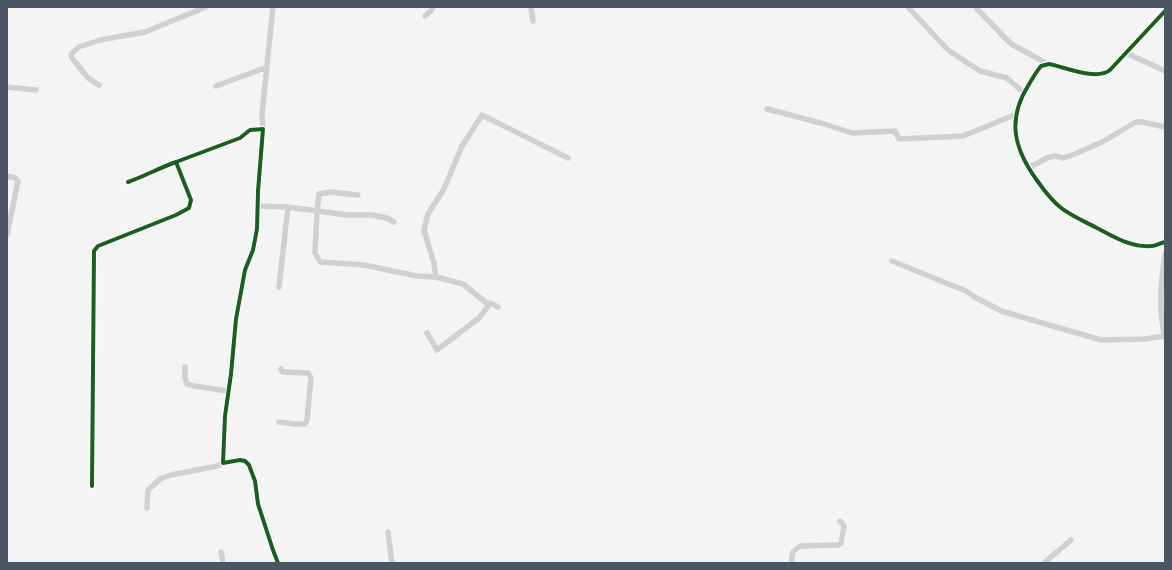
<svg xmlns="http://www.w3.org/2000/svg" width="1172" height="570" font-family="Inter,sans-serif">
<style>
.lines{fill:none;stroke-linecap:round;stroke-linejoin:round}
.street{stroke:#ced0d2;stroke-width:5.5}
.cycleway-casing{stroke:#fff;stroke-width:6}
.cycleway{stroke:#1b5e20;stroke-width:4}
</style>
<rect width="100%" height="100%" fill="#f4f4f4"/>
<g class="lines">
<path class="street" d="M 531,7 L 533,21
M 909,8 L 948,50 L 980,71 L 1007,78 L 1024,93
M 977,9 L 1011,44 L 1044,62 L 1041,66
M 1165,11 L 1110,70 C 1096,81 1065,67 1049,64 L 1041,66 C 1036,72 1032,79 1028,86 C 1007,120 1014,148 1036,179 C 1043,189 1050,199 1060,207 C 1071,216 1084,221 1097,228 C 1113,236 1131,248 1151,246 C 1155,246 1160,243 1165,242
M 425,16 L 431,11 L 433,7
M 1126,53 L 1165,71
M 99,85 L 88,78 L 72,58 L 71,54 L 79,47 L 100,40 L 145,32 L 206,7
M 216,86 L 267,67
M 7,87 L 36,90
M 767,109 L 821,123 L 852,133 L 895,131 L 899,139 L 963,136 L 1017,114
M 263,129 L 262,114 L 273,7
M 176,162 L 240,138 L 250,130 L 263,129 L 258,191 L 257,229 L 253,250 L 245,270 L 236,319 L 231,374 L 225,416 L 223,463 L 240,460 L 245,461 L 249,465 L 255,481 L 258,504 L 273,550 L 278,563
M 1028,168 L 1047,158 L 1055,156 L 1063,158 L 1075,154 L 1104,141 L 1136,122 L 1142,122 L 1165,127
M 7,176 L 15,178 L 18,181 L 7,235
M 358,195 L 330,192 L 319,194 L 317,211 L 315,253 L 320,262 L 364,265 L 417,276 L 436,277 L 463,284 L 489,305 L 490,303 L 498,307
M 258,206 L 288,207 L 347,215 L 372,215 L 387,218 L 394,222
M 892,261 L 966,291 L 975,297 L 1001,311 L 1101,340 L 1145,339 L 1165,336
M 436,277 L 434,264 L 424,230 L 428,214 L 444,189 L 462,146 L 482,115 L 568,158
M 279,287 L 288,207
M 427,333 L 437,350 L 479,318 L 489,305
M 1165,337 C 1158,309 1161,282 1165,254
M 185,367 L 185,378 L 187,384 L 194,386 L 228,391
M 279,422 L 296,424 L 305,424 L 307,420 L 311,378 L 308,373 L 282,372 L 281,369
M 92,486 L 94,251 L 98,246 L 176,215 L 189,208 L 191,200 L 176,162 C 159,168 145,176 128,182
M 147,508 L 148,490 L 160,479 L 171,475 L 217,466 L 223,463
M 388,532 L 392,563
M 221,552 L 223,563
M 791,563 L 793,552 L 800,546 L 838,545 L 841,543 L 844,526 L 840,521
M 1044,563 L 1071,540"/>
<defs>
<path id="cycleway" d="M 1165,11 L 1110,70 C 1096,81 1065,67 1049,64 L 1041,66 C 1036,72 1032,79 1028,86 C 1007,120 1014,148 1036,179 C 1043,189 1050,199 1060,207 C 1071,216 1084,221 1097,228 C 1113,236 1131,248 1151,246 C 1155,246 1160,243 1165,242
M 176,162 L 240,138 L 250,130 L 263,129 L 258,191 L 257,229 L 253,250 L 245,270 L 236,319 L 231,374 L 225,416 L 223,463 L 240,460 L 245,461 L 249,465 L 255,481 L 258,504 L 273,550 L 278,563
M 92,486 L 94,251 L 98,246 L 176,215 L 189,208 L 191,200 L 176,162 C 159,168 145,176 128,182"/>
</defs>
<use href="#cycleway" class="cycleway-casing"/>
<use href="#cycleway" class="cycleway"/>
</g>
<rect width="1172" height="570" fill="none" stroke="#4a5661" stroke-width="16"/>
</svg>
